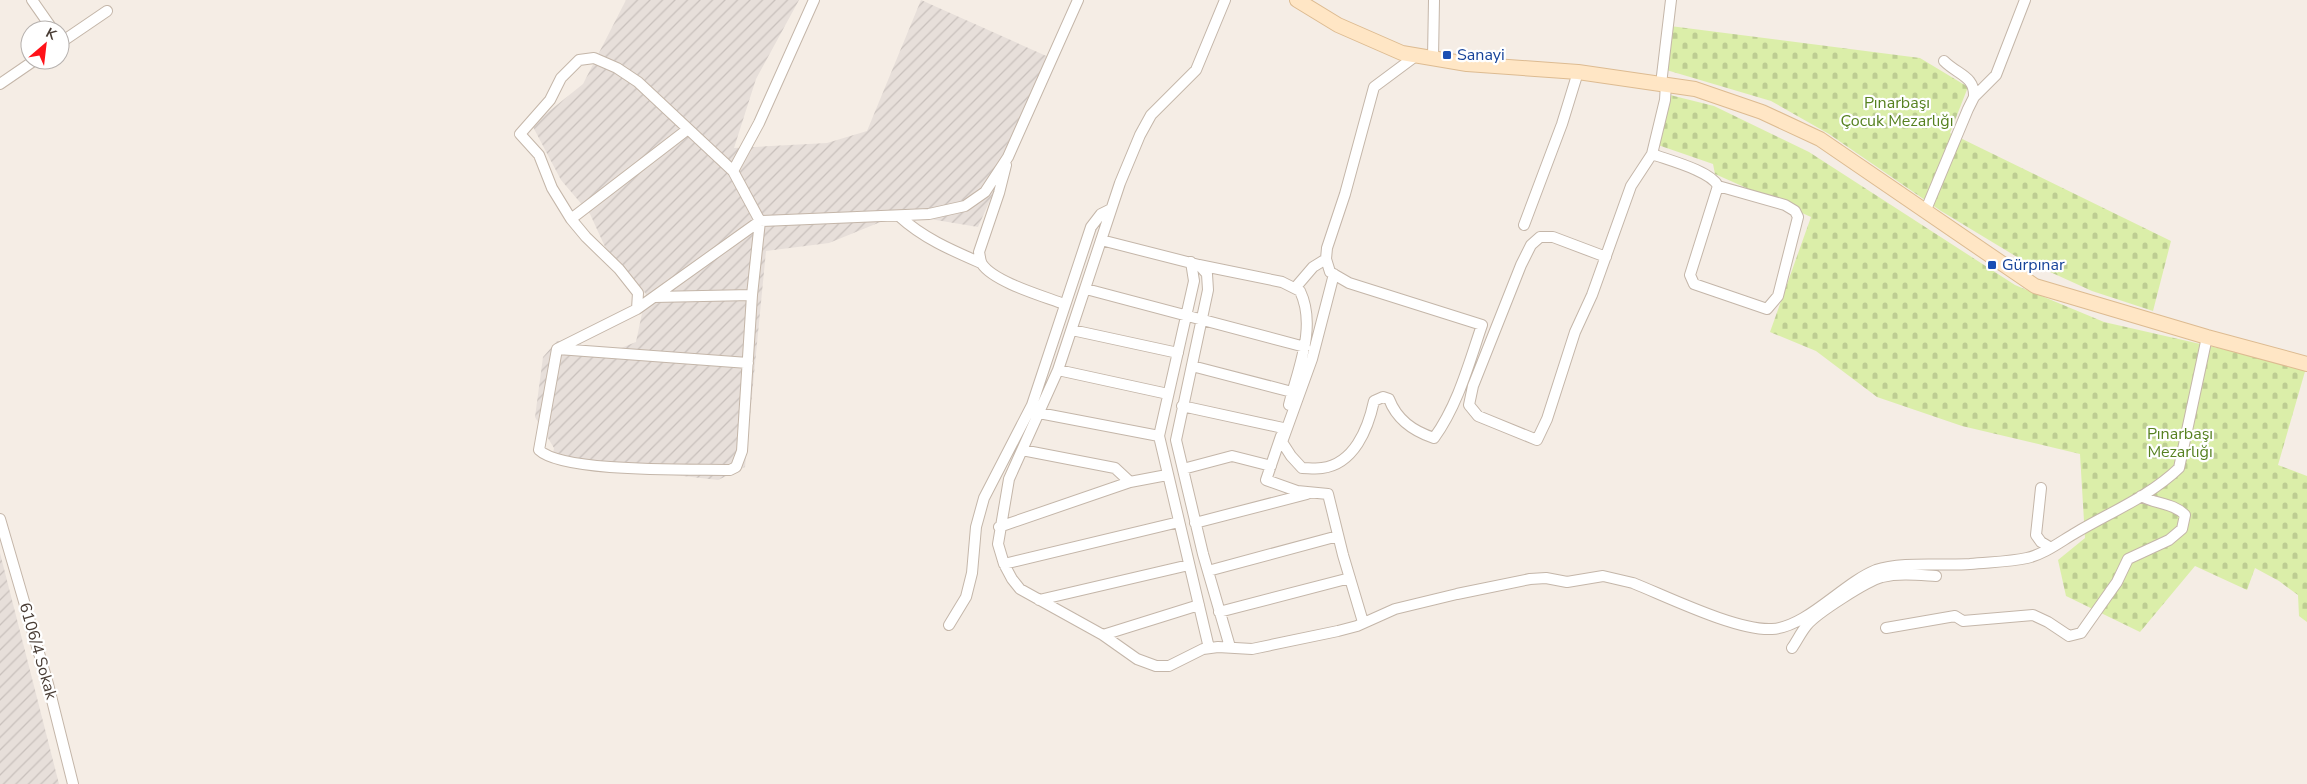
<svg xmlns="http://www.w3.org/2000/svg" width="2307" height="784" font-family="'Nunito Sans',sans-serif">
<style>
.industrial{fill:url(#industrial-furrows)}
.cemetery{fill:url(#cemetery-stones)}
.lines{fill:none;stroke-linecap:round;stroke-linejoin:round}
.minor-casing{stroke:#c4b6a9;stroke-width:12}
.secondary-casing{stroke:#ddbb91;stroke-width:16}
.minor{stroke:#fff;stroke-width:10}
.secondary{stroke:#ffe6c5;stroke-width:14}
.transit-dot{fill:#1a4fb4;stroke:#fff;stroke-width:2}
.labels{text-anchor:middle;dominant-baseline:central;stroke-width:4.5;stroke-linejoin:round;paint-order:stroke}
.transit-label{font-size:16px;fill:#164399;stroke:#fff;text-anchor:start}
.park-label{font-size:16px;fill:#568120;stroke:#fff}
.street-label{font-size:16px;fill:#483c34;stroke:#fff}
</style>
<defs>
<pattern id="industrial-furrows" width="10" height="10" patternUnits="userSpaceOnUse" patternTransform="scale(1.25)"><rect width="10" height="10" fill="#e7dfda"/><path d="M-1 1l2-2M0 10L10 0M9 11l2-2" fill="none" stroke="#c8c0bc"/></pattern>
<pattern id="cemetery-stones" width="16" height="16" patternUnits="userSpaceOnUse" patternTransform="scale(1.25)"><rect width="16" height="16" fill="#dbeea9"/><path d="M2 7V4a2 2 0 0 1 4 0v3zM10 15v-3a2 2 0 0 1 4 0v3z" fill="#bdcd92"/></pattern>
</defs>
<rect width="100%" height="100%" fill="#f5ede5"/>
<path class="industrial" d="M 626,0 L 799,0 L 756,79 L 734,148 L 827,143 L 867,131 L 921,0 L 1053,59 L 978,227 L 900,214 L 829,243 L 766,251 L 745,467 L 718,480 L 552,461 L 554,448 L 535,417 L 543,357 L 557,341 L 616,350 L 636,342 L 646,294 L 606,249 L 590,214 L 561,180 L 532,125 L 583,84 Z
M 0,553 L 59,784 L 0,784 Z"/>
<path class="cemetery" d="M 1670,26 L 1920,58 L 1968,87 L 1950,133 L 2171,241 L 2153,311 L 2092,291 L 2017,257 L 1941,211 L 1829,134 L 1771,101 L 1663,69 Z
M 1670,95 L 1714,106 L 1809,152 L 2015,285 L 2104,322 L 2306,368 L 2278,465 L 2307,476 L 2307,622 L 2299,616 L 2298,595 L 2279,581 L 2255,568 L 2247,590 L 2195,566 L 2140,632 L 2066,596 L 2058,560 L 2085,538 L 2080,454 L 1962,426 L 1877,397 L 1816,351 L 1770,332 L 1811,217 L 1715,174 L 1713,164 L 1658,145 Z"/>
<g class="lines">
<defs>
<path id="minor" d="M 32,0 L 53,30
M 1225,0 L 1196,70 L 1151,115 L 1140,135 L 1120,183 L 1058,370 L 1009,479 L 998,544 L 1004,564 L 1012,579 L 1020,589 L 1103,635 L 1137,659 L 1156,666 L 1169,666 L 1203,649 L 1218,647 L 1252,649 L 1338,631 L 1357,626 L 1395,609 L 1457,594 L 1530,579 L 1546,578 L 1567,582 L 1603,576 L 1633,583 C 1668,597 1737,631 1772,629 C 1807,627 1843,583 1876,570 C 1901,561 1943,566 1970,564 C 1989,562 2009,562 2027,558 C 2045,554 2061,541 2077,532 C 2111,512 2150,496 2179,468 L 2207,337
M 60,43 L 107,11
M 594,58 L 617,68 L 638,82 L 733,171 L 760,221 L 752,295 L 742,451 L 736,467 L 730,470 C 692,469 563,473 539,450 L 557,349 L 637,309 L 638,293 L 619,269 L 586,237 L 571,219 L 552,188 L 539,155 L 520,134 L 550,100 L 561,78 L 579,60 Z
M 1433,58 L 1434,0
M 1944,61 C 1958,75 1975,76 1974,97
M 0,84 L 35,60
M 1661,84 L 1671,0
M 1652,154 C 1668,160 1711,171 1718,186 L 1785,205 L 1795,211 L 1798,217 L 1778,296 L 1767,309 L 1694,284 L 1690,275 L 1718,186
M 1006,165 L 999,193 L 979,252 C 980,256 980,261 982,264 C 994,282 1043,296 1064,304
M 733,171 L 759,123 L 814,0
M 1925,212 L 1968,109 L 1974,97 L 1996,75 L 2025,0
M 899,216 C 923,238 951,250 981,263
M 571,219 L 688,129
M 1524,225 L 1562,124 L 1578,72
M 1101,240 L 1199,265 L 1282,282 L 1300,291 C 1317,327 1298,368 1289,405
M 1606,257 L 1553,237 L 1540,237 L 1531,245 L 1521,265 L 1473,386 L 1469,405 L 1478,416 L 1537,440 L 1547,419 L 1575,332 L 1592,295 L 1631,186 L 1652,154 L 1665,100 L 1666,84
M 1191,262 L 1194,281 L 1159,436 L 1209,648
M 1199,265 L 1207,274 L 1208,290 L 1176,440 L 1203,554 L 1230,647
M 1334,274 L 1312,359 L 1282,442 L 1291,456 L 1302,468 C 1308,468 1316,469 1322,468 C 1354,464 1368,429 1374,401 L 1383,397 L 1389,399 C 1397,420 1413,431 1434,438 C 1458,405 1469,363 1482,325 L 1349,283 L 1330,272 L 1326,259 L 1327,248 L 1345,194 L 1374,87 L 1417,55
M 1295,288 L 1313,267 L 1326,259
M 1086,289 L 1305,347
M 654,297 L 752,295
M 637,309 L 760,221 L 929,214 L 965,206 L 985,192 L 1008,157 L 1078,0
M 1072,330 L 1178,353
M 558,349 L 748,363
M 1192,366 L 1292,392
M 1058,370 L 1168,394
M 1182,406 L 1283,428
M 1039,413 L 1159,436
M 1281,436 L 1266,480 L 1297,491 L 1328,494 L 1343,555 L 1363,622
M 1022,450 L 1115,468 L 1130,482
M 1183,469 L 1232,456 L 1271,466
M 2041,488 L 2036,535 L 2041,542 L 2051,548
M 0,519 L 48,684 L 73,784
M 1195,523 L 1307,494
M 999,527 L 1130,482 L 1167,475
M 1004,564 L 1179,522
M 1208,571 L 1338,536
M 1039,600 L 1189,565
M 1219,612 L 1350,578
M 949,625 L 966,597 L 972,573 L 976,527 L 984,498 L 1032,405 L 1091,227 L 1101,214 L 1111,209
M 1886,628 L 1955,616 L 1963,621 L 2033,615 L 2048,622 L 2069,636 L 2081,633 L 2117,582 L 2128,559 L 2169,540 L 2182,529 L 2185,515 C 2174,503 2155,504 2141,496
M 1103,635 L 1199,605
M 1792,648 C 1797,641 1801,632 1807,625 C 1817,613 1867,581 1882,577 C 1900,573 1918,575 1936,576"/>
<path id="secondary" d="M 1297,0 L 1338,25 L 1402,53 L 1467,64 L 1578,72 L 1695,89 L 1762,112 L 1820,139 L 2035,286 L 2207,337 L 2307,364"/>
</defs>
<use href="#minor" class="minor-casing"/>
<use href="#secondary" class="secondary-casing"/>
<use href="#minor" class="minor"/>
<use href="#secondary" class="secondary"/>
</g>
<g class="transit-dot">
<rect x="1442" y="50" width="10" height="10" rx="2.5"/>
<rect x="1987" y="260" width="10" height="10" rx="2.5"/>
</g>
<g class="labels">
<g class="transit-label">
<text x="1457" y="55">Sanayi</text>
<text x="2002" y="265">Gürpınar</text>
</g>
<g class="park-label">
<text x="1897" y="103">Pınarbaşı<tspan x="1897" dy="18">Çocuk Mezarlığı</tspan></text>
<text x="2180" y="434">Pınarbaşı<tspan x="2180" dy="18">Mezarlığı</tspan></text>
</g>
<g class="street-label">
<text transform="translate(38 651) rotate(74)">6106/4 Sokak</text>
</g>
</g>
<g transform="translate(45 45) rotate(28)"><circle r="24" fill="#ffffff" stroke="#b6b1ae"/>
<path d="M0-4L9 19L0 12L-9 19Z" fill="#ff1219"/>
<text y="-8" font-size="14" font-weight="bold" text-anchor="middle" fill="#483c34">K</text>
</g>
</svg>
